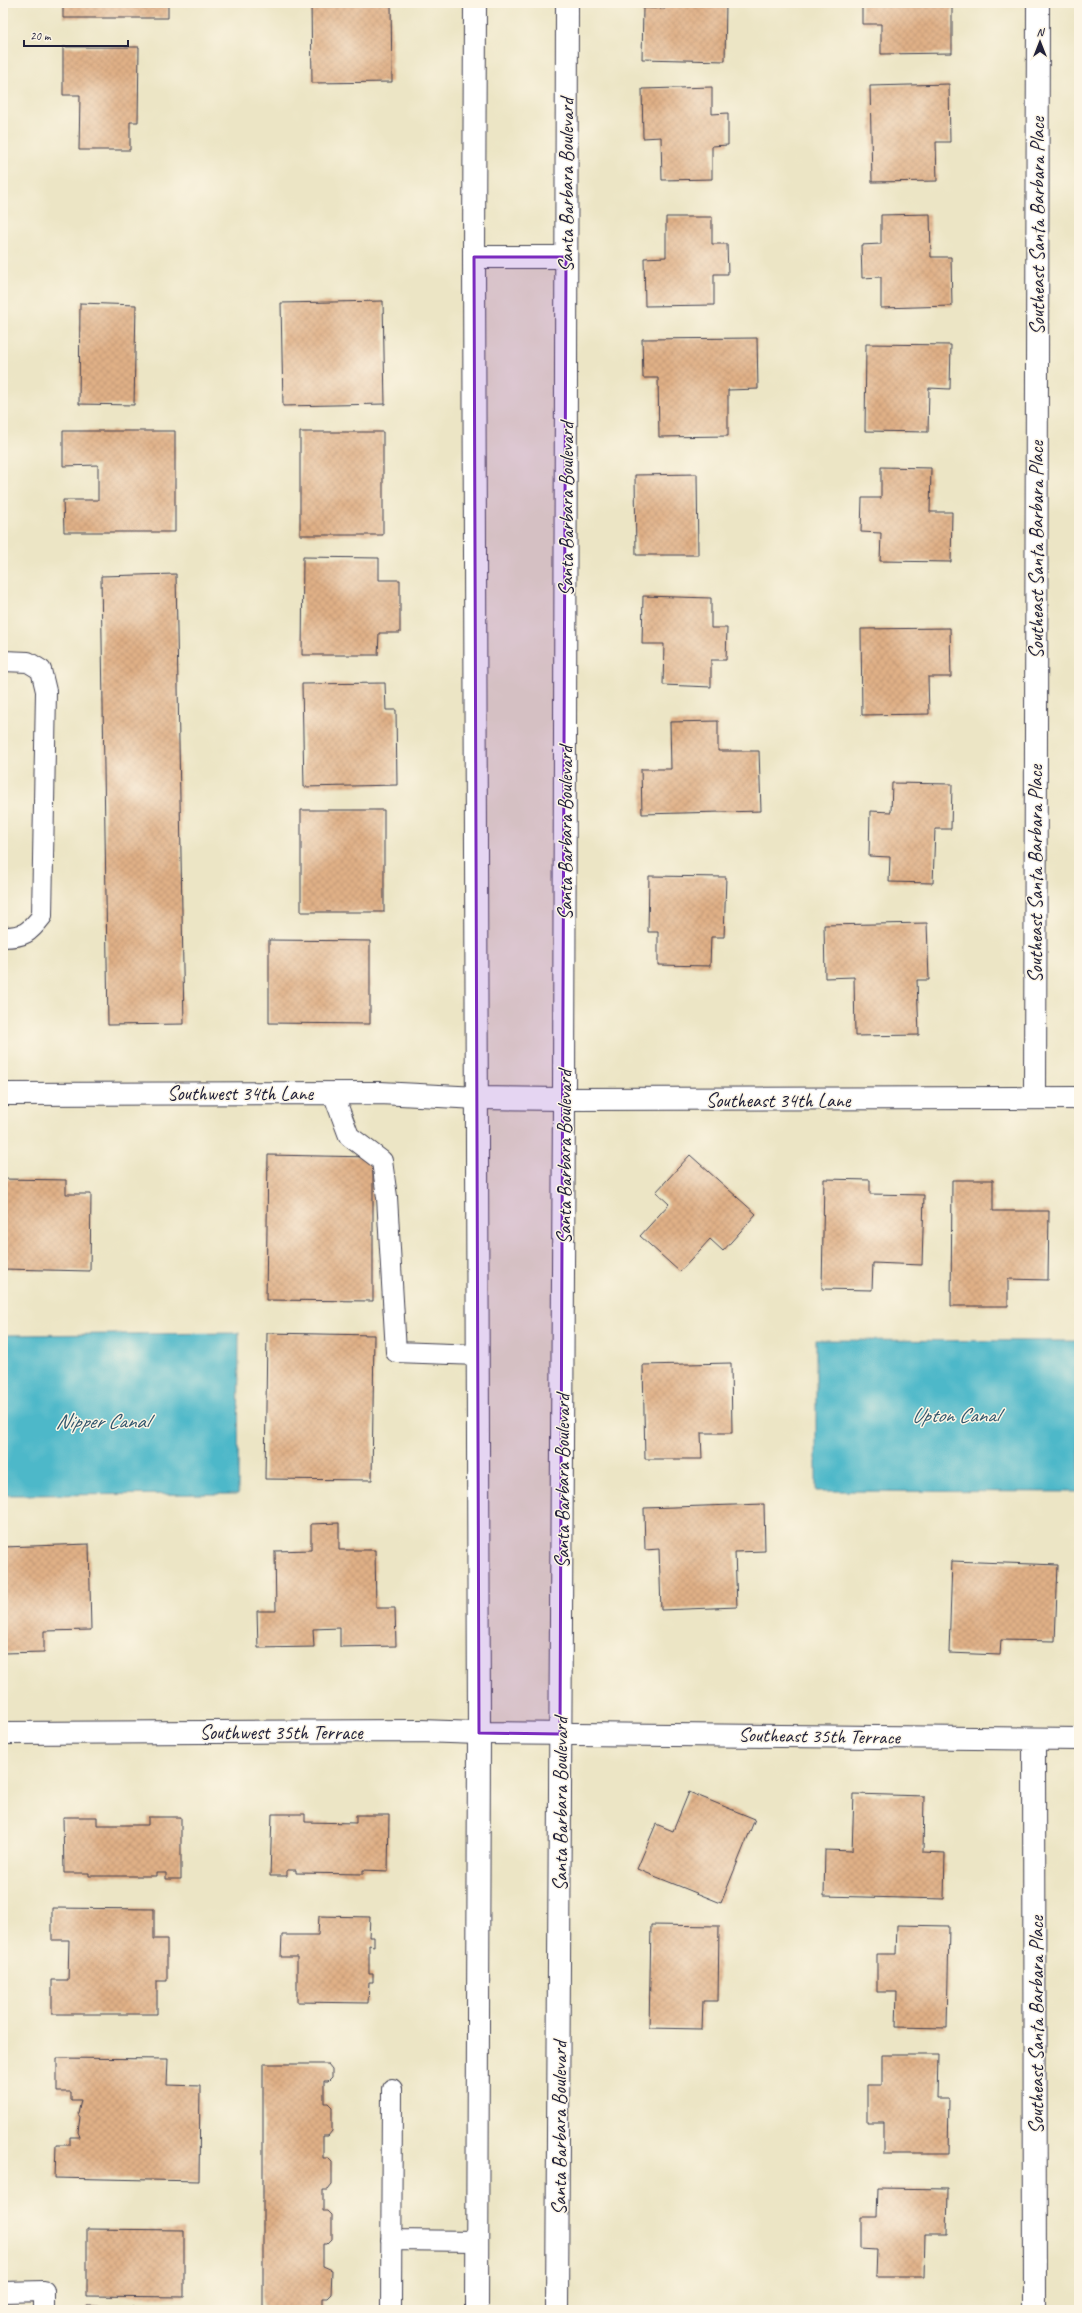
<svg xmlns="http://www.w3.org/2000/svg" width="1082" height="2313" font-family="Caveat,sans-serif">
<style>
.water{fill:#4db8c9;stroke:#386d82}
.building{fill:url(#building-cross-hatch)}
.lines{fill:none;stroke-linecap:round;stroke-linejoin:round}
.service-casing{stroke:#403f50;stroke-width:22}
.minor-casing{stroke:#403f50;stroke-width:24}
.secondary-casing{stroke:#403f50;stroke-width:24}
.service{stroke:#fff;stroke-width:20}
.minor{stroke:#fff;stroke-width:22}
.secondary{stroke:#fff;stroke-width:22}
.marked{fill:#7b2cbf;fill-opacity:0.2;stroke:#7b2cbf;stroke-width:3;stroke-linejoin:round}
.labels{text-anchor:middle;dominant-baseline:central;stroke-width:3;stroke-linejoin:round;paint-order:stroke}
.street-label{font-size:20px;fill:#22223b;stroke:#fcf5e5}
.water-label{font-size:21px;font-style:italic;fill:#31566d;stroke:#fcf5e5}
</style>
<defs>
<pattern id="building-cross-hatch" width="8" height="8" patternUnits="userSpaceOnUse"><rect width="8" height="8" fill="#e0b086"/><path d="M0 0l8 8M0 8l8-8" fill="none" stroke="#c09775"/></pattern>
</defs>
<rect width="100%" height="100%" fill="#fcf5e5"/>
<filter id="ink" filterUnits="userSpaceOnUse"><feTurbulence type="fractalNoise" baseFrequency=".025" numOctaves="2"/><feDisplacementMap in="SourceGraphic" scale="8" xChannelSelector="R" yChannelSelector="G"/><feConvolveMatrix kernelMatrix="1 2 1 2 8 2 1 2 1" color-interpolation-filters="sRGB"/></filter>
<filter id="wash" filterUnits="userSpaceOnUse"><feTurbulence type="fractalNoise" baseFrequency=".012" numOctaves="4" result="noise"/><feDisplacementMap in="SourceGraphic" scale="16" xChannelSelector="R" yChannelSelector="G"/><feGaussianBlur stdDeviation="0.9" result="paint"/><feColorMatrix in="noise" values="0 0 0 0 0 0 0 0 0 0 0 0 0 0 0 0 0 1.4 0 .05"/><feComposite in="paint" operator="in"/></filter>
<g filter="url(#wash)">
<rect width="100%" height="100%" fill="#ece5c5"/>
<path class="water" d="M 239,1333 L 238,1494 L 3,1495 L 3,1335 Z
M 816,1340 L 1079,1341 L 1079,1492 L 816,1491 Z"/>
<g id="blocks">
<path class="building" d="M 63,3 L 168,3 L 168,18 L 63,18 Z
M 311,3 L 391,3 L 392,82 L 312,83 Z
M 665,3 L 726,3 L 725,61 L 642,59 L 643,8 L 665,9 Z
M 862,3 L 952,3 L 952,53 L 881,54 L 881,24 L 862,24 Z
M 63,47 L 139,47 L 138,122 L 130,122 L 130,150 L 79,150 L 80,95 L 63,95 Z
M 949,84 L 950,142 L 936,142 L 937,181 L 872,182 L 870,86 Z
M 712,87 L 712,114 L 728,113 L 728,145 L 712,146 L 712,179 L 662,180 L 661,137 L 643,138 L 642,89 Z
M 930,214 L 931,257 L 951,257 L 952,306 L 881,308 L 881,277 L 862,278 L 861,245 L 881,244 L 881,215 Z
M 666,217 L 712,217 L 712,244 L 727,244 L 728,274 L 714,274 L 714,305 L 645,306 L 644,258 L 666,257 Z
M 383,301 L 385,404 L 283,406 L 281,303 Z
M 80,303 L 136,305 L 134,405 L 79,404 Z
M 757,338 L 758,389 L 728,390 L 728,436 L 659,437 L 658,378 L 643,378 L 642,339 Z
M 866,344 L 951,345 L 950,389 L 929,388 L 928,432 L 865,431 Z
M 63,431 L 175,431 L 175,532 L 64,532 L 63,500 L 98,500 L 98,465 L 63,466 Z
M 300,432 L 383,432 L 383,535 L 300,535 Z
M 881,467 L 931,468 L 930,512 L 952,512 L 951,562 L 880,561 L 881,533 L 861,532 L 862,498 L 881,498 Z
M 697,474 L 698,555 L 636,555 L 635,475 Z
M 303,557 L 379,558 L 379,580 L 400,580 L 400,633 L 379,633 L 378,655 L 302,655 Z
M 176,574 L 184,1024 L 108,1025 L 101,576 Z
M 643,596 L 711,598 L 711,628 L 727,628 L 726,660 L 711,660 L 711,687 L 663,685 L 664,644 L 642,644 Z
M 950,628 L 951,677 L 928,677 L 929,714 L 862,715 L 861,629 Z
M 385,683 L 386,710 L 396,710 L 397,785 L 304,787 L 302,684 Z
M 718,721 L 718,751 L 759,751 L 761,811 L 642,814 L 641,769 L 671,769 L 670,722 Z
M 892,783 L 952,784 L 951,829 L 935,829 L 933,883 L 889,882 L 890,857 L 869,856 L 870,811 L 891,812 Z
M 301,810 L 384,810 L 384,912 L 301,912 Z
M 649,876 L 726,877 L 724,937 L 711,937 L 710,966 L 658,965 L 658,932 L 648,932 Z
M 927,923 L 929,980 L 917,980 L 919,1035 L 855,1036 L 854,977 L 825,978 L 824,925 Z
M 269,940 L 370,941 L 370,1024 L 269,1023 Z
M 268,1155 L 373,1157 L 373,1301 L 266,1300 Z
M 690,1155 L 756,1214 L 723,1251 L 710,1239 L 680,1272 L 640,1236 L 669,1204 L 656,1192 Z
M 3,1179 L 66,1180 L 66,1194 L 91,1194 L 90,1271 L 3,1269 Z
M 824,1179 L 870,1180 L 870,1194 L 924,1195 L 922,1265 L 873,1263 L 872,1290 L 822,1289 Z
M 952,1180 L 993,1180 L 993,1211 L 1049,1211 L 1048,1280 L 1008,1279 L 1008,1306 L 951,1306 Z
M 267,1333 L 374,1335 L 372,1480 L 265,1479 Z
M 731,1363 L 732,1433 L 701,1433 L 702,1459 L 645,1459 L 643,1365 Z
M 764,1504 L 765,1551 L 735,1552 L 737,1607 L 661,1610 L 659,1549 L 645,1550 L 644,1508 Z
M 339,1523 L 339,1550 L 375,1550 L 376,1608 L 395,1608 L 396,1646 L 340,1647 L 340,1628 L 313,1629 L 314,1647 L 258,1648 L 257,1611 L 276,1611 L 275,1551 L 311,1550 L 311,1524 Z
M 89,1544 L 91,1630 L 44,1631 L 44,1652 L 3,1653 L 3,1547 Z
M 952,1561 L 1058,1565 L 1055,1641 L 1001,1640 L 1000,1655 L 949,1653 Z
M 689,1792 L 755,1819 L 721,1903 L 637,1869 L 656,1824 L 673,1831 Z
M 854,1794 L 924,1796 L 923,1852 L 945,1853 L 944,1899 L 824,1896 L 825,1850 L 852,1851 Z
M 272,1814 L 305,1814 L 305,1822 L 356,1823 L 356,1815 L 389,1815 L 388,1871 L 363,1870 L 363,1874 L 296,1873 L 296,1870 L 287,1870 L 287,1876 L 270,1876 Z
M 63,1817 L 97,1817 L 97,1825 L 148,1825 L 148,1817 L 181,1817 L 181,1879 L 166,1879 L 166,1873 L 156,1873 L 156,1876 L 89,1876 L 89,1873 L 64,1873 Z
M 52,1908 L 154,1909 L 154,1939 L 167,1939 L 167,1981 L 157,1981 L 157,2014 L 52,2014 L 52,1980 L 68,1980 L 69,1940 L 52,1940 Z
M 319,1916 L 370,1917 L 369,1937 L 374,1937 L 374,1946 L 369,1945 L 369,1974 L 373,1974 L 373,1982 L 369,1982 L 368,2003 L 297,2002 L 297,1957 L 281,1957 L 282,1935 L 318,1935 Z
M 651,1925 L 719,1926 L 718,2001 L 703,2001 L 702,2029 L 649,2028 Z
M 897,1925 L 949,1926 L 947,2028 L 896,2027 L 897,1992 L 877,1992 L 877,1954 L 896,1954 Z
M 882,2055 L 938,2055 L 937,2098 L 949,2098 L 948,2154 L 883,2154 L 883,2122 L 867,2122 L 867,2085 L 882,2085 Z
M 57,2058 L 168,2059 L 167,2085 L 200,2086 L 199,2181 L 55,2178 L 56,2145 L 70,2145 L 70,2137 L 80,2137 L 78,2132 L 80,2117 L 78,2114 L 81,2100 L 71,2100 L 71,2092 L 57,2092 Z
M 263,2064 L 328,2064 L 332,2069 L 332,2077 L 328,2081 L 324,2081 L 324,2103 L 328,2103 L 332,2107 L 332,2131 L 328,2136 L 323,2136 L 323,2158 L 328,2158 L 332,2162 L 332,2185 L 328,2190 L 323,2190 L 323,2211 L 328,2211 L 332,2215 L 332,2239 L 327,2244 L 323,2244 L 323,2266 L 332,2270 L 331,2294 L 327,2298 L 323,2298 L 323,2310 L 263,2310 Z
M 878,2188 L 948,2189 L 947,2234 L 925,2234 L 924,2277 L 876,2277 L 877,2249 L 861,2248 L 861,2217 L 877,2217 Z
M 87,2229 L 184,2230 L 184,2297 L 87,2296 Z
M 87,2306 L 184,2308 L 184,2310 L 86,2310 Z"/>
</g>
</g>
<g filter="url(#ink)">
<use href="#blocks" fill-opacity="0" stroke="#403f50" stroke-width="1"/>
<g class="lines">
<defs>
<path id="service" d="M 3,661 L 28,662 L 41,670 L 46,691 L 42,916 C 29,933 24,937 3,937
M 333,1093 L 349,1136 L 382,1161 L 387,1197 L 396,1352 L 478,1355
M 391,2240 L 477,2241
M 3,2292 L 44,2291 L 44,2310
M 391,2310 L 392,2089"/>
<path id="minor" d="M 3,1094 L 380,1093 L 478,1098 L 564,1099 L 1079,1098
M 1035,1098 L 1038,3
M 3,1733 L 420,1731 L 479,1733 L 1079,1739
M 1034,1739 L 1035,2310"/>
<path id="secondary" d="M 475,3 L 474,257 L 479,1733 L 477,2310
M 474,257 L 566,257
M 557,2310 L 564,1099 L 567,3"/>
</defs>
<use href="#service" class="service-casing"/>
<use href="#minor" class="minor-casing"/>
<use href="#secondary" class="secondary-casing"/>
<use href="#service" class="service"/>
<use href="#minor" class="minor"/>
<use href="#secondary" class="secondary"/>
</g>
</g>
<path class="marked" d="M 474,257 L 566,257 L 560,1734 L 479,1733 Z"/>
<g class="labels">
<g class="street-label">
<text transform="translate(566 185) rotate(-90)">Santa Barbara Boulevard</text>
<text transform="translate(1037 226) rotate(-90)">Southeast Santa Barbara Place</text>
<text transform="translate(566 509) rotate(-90)">Santa Barbara Boulevard</text>
<text transform="translate(1036 550) rotate(-90)">Southeast Santa Barbara Place</text>
<text transform="translate(565 833) rotate(-90)">Santa Barbara Boulevard</text>
<text transform="translate(1035 874) rotate(-90)">Southeast Santa Barbara Place</text>
<text x="240" y="1093">Southwest 34th Lane</text>
<text x="778" y="1100">Southeast 34th Lane</text>
<text transform="translate(564 1157) rotate(-90)">Santa Barbara Boulevard</text>
<text transform="translate(562 1481) rotate(-90)">Santa Barbara Boulevard</text>
<text x="281" y="1732">Southwest 35th Terrace</text>
<text transform="translate(819 1736) rotate(1)">Southeast 35th Terrace</text>
<text transform="translate(560 1804) rotate(-90)">Santa Barbara Boulevard</text>
<text transform="translate(1036 2025) rotate(-90)">Southeast Santa Barbara Place</text>
<text transform="translate(559 2128) rotate(-90)">Santa Barbara Boulevard</text>
</g>
<g class="water-label">
<text x="955" y="1415">Upton Canal</text>
<text x="102" y="1421">Nipper Canal</text>
</g>
</g>
<rect width="1082" height="2313" fill="none" stroke="#fcf5e5" stroke-width="16"/>
<g transform="translate(1040 42)" stroke="#fcf5e5" stroke-width="3" paint-order="stroke">
<path d="M0-3L7 15L0 10L-7 15Z" fill="#22223b"/>
<text y="-6" font-size="11" font-weight="bold" text-anchor="middle" fill="#22223b">N</text>
</g>
<path d="M24 40v6h104v-6" fill="none" stroke="#22223b" stroke-width="2"/>
<text x="30" y="40" font-size="12" fill="#22223b" stroke="#fcf5e5" stroke-width="3" paint-order="stroke">20 m</text>
</svg>
